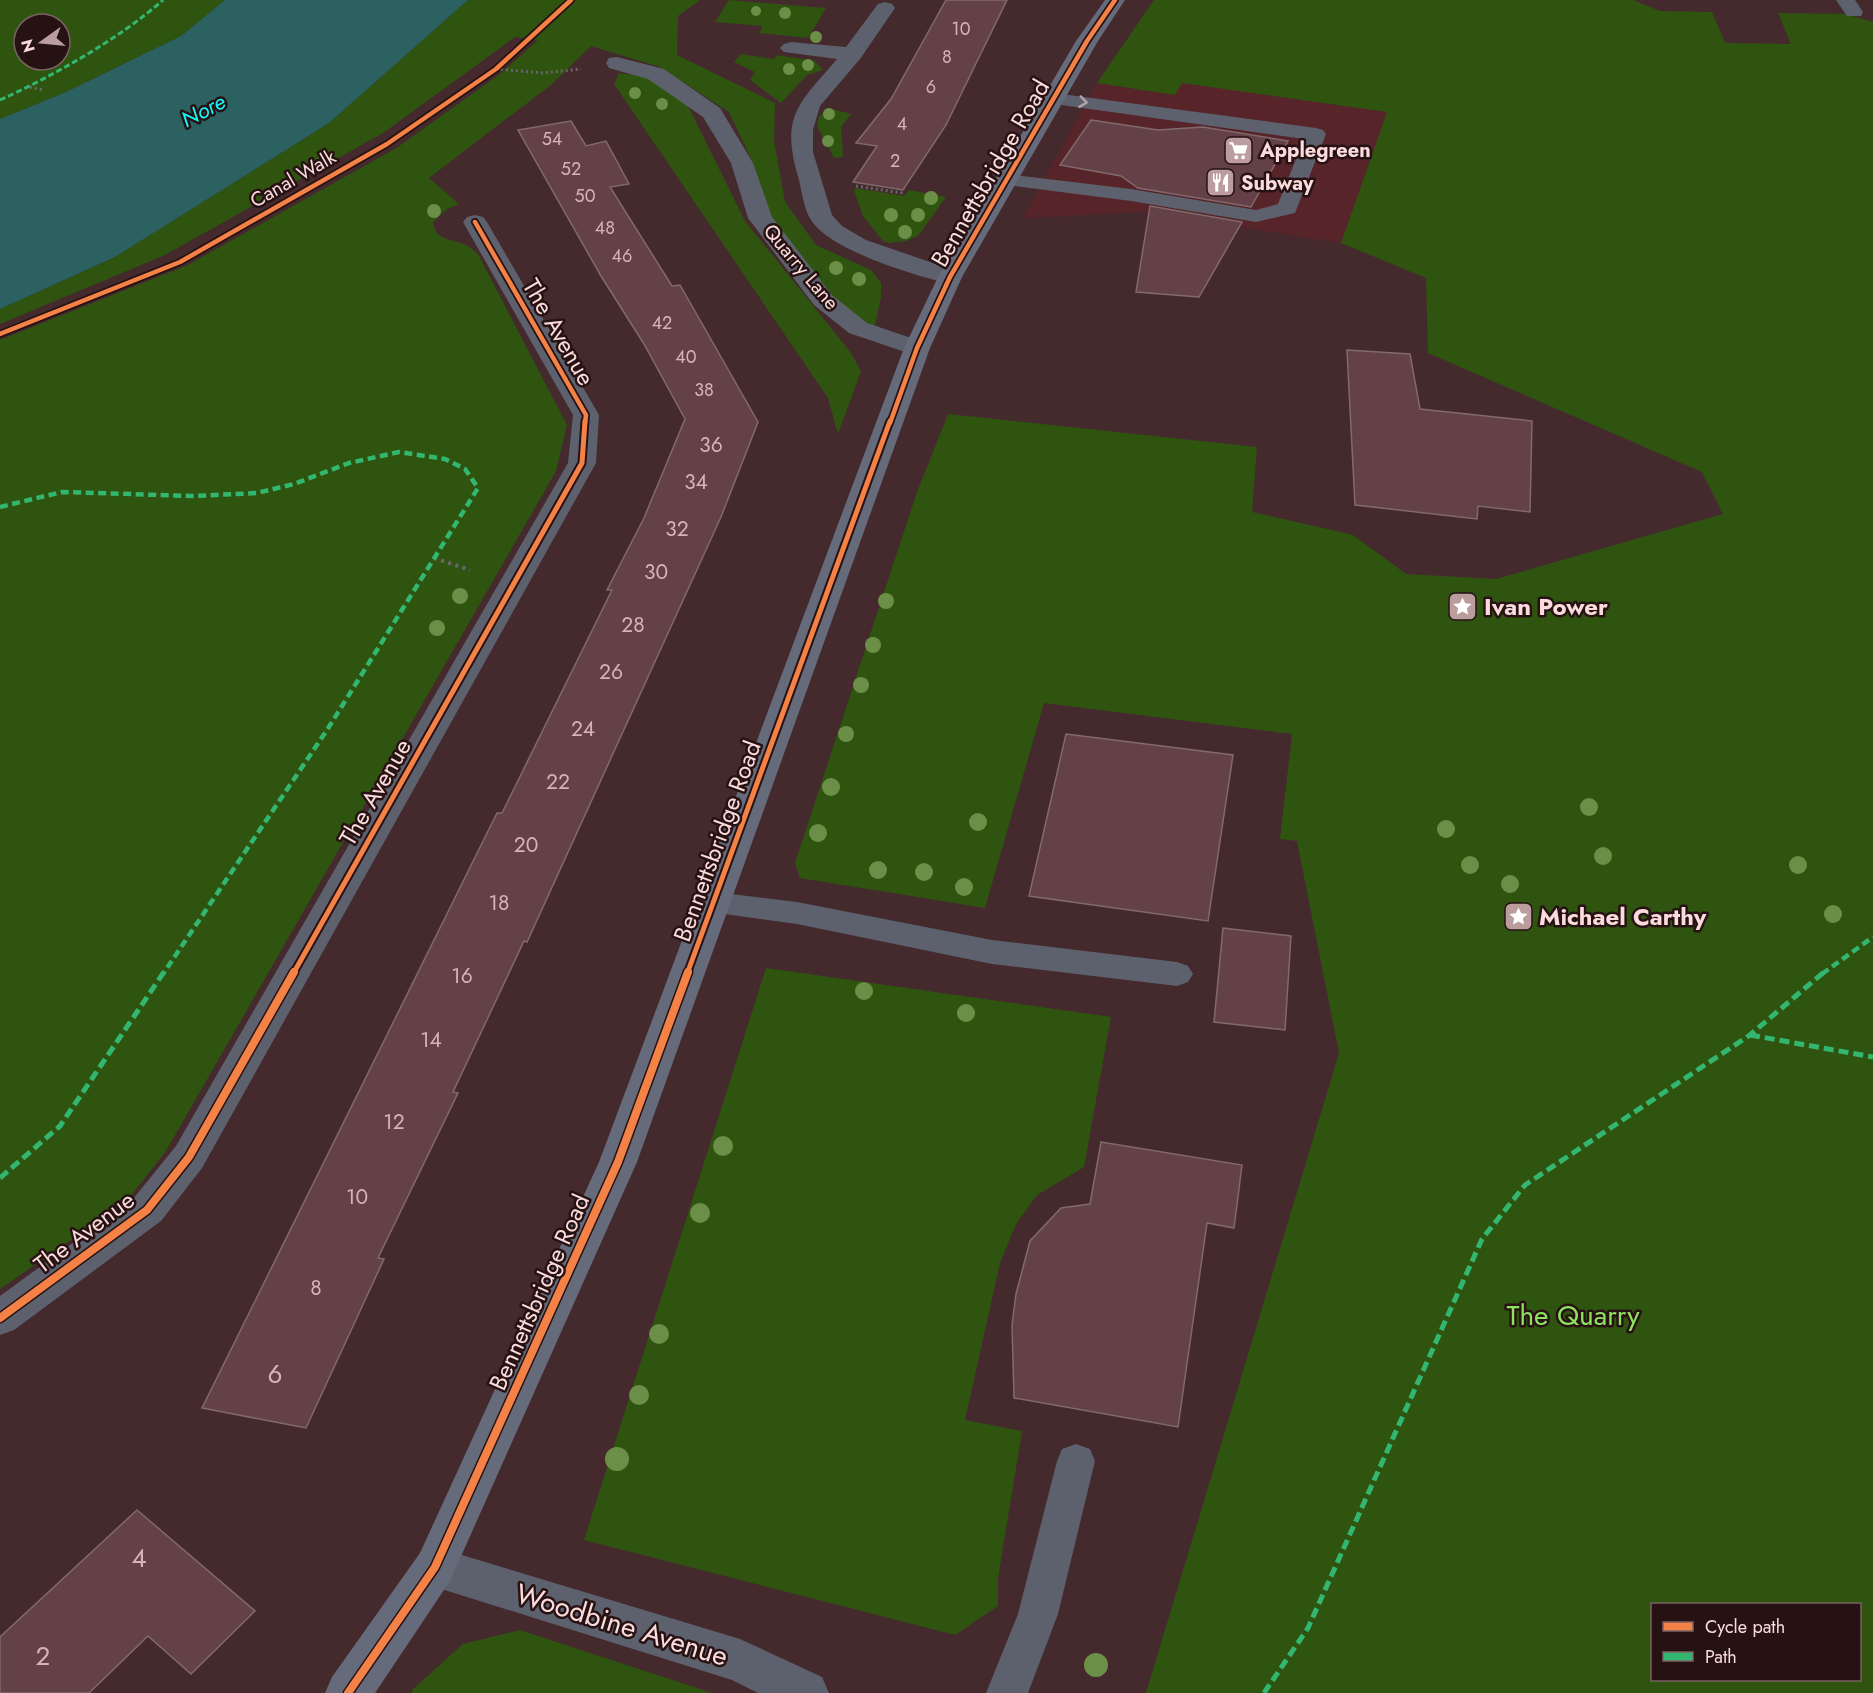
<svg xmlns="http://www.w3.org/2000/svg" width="1873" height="1693" font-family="Jost,sans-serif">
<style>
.built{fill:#57242a}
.green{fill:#2f5410;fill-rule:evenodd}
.water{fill:#2b6161}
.building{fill:#644147;stroke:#816a6c;stroke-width:1.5}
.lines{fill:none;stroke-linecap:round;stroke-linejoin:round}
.path-far1{stroke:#6a666e;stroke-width:3;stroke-dasharray:2 3;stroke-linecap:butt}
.path{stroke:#6a666e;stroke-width:4;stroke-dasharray:3 4.5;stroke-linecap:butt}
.service{fill:#5d616d;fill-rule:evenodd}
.minor{fill:#5d616d;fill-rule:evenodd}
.secondary{fill:#656b7a;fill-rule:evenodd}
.quiet-far2{stroke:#33b770;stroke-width:3;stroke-dasharray:6 3;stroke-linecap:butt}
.quiet-far1{stroke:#33b770;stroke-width:4.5;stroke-dasharray:8 4.5;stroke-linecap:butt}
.quiet{stroke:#33b770;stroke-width:5;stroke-dasharray:10 5;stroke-linecap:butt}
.cycleway-far2-casing{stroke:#271213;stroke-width:8}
.cycleway-far1-casing{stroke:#271213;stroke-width:9}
.cycleway-casing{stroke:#271213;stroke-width:11}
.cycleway-far2{stroke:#f48246;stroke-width:4.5}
.cycleway-far1{stroke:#f48246;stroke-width:5}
.cycleway{stroke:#f48246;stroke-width:8}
.tree{fill:#6c8f48}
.oneway{stroke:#b4a4aa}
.labels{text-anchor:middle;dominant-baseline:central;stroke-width:5;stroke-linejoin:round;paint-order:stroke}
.far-number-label{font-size:18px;fill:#d5b4b6}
.far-poi-label{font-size:20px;font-weight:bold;fill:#fbdbdb;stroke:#271213;text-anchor:start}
.far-street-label{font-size:20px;fill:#fbdbdb;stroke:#271213}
.number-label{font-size:21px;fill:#d5b4b6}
.far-water-label{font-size:22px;font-style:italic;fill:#15f8fa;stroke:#271213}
.street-label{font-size:24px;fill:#fbdbdb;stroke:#271213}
.poi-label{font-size:24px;font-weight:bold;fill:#fbdbdb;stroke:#271213;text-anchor:start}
.near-number-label{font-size:26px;fill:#d5b4b6}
.near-park-label{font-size:28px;fill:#8de25e;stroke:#271213}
.near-street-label{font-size:28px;fill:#fbdbdb;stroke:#271213}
</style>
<rect width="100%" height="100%" fill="#442a2d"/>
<path class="built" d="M 1181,82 L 1388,112 L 1341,243 L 1141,212 L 1023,218 L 1097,83 L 1175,95 Z"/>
<path class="green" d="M 0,0 L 225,0 L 181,36 L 66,92 L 0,119 ZM 24,24 L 60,24 L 60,60 L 24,60 Z
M 468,0 L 700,0 L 678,16 L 677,55 L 775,103 L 774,141 L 785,202 L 816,245 L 871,270 L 881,283 L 881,297 L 874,330 L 830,298 L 765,214 L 752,161 L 729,112 L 660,67 L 591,46 L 552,84 L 429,178 L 459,204 L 447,209 L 433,222 C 435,239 448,239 461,243 C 468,245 473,250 478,254 L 567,425 L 556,471 L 166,1151 L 126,1202 L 0,1289 L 0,340 L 188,265 L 398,147 L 500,74 L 538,40 L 515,37 L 383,133 L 165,255 L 0,324 L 0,309 L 115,257 L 329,123 Z
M 729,0 L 826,8 L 808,38 L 759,33 L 763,26 L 715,22 Z
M 1154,0 L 1633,0 L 1660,11 L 1712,12 L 1725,43 L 1791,44 L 1778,13 L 1845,14 L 1873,22 L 1873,1693 L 1146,1693 L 1339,1053 L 1297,841 L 1280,839 L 1292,734 L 1044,703 L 985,908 L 800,878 L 795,863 L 917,492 L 948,414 L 1257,447 L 1252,512 L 1353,535 L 1406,574 L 1496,579 L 1723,514 L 1702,472 L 1428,353 L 1426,278 L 1341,243 L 1387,112 L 1182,83 L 1175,95 L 1097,83 ZM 1652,1604 L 1860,1604 L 1860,1680 L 1652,1680 Z
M 741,54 L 774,59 L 777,55 L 815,61 L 823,70 L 807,75 L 781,103 L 750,80 L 755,72 L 734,62 Z
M 619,73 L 650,77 L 686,102 L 745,221 L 851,353 L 861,371 L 838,434 L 828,398 L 614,84 Z
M 827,108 L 851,114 L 841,127 L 843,157 L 834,158 L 817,126 L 819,117 Z
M 856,188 L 904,196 L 909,190 L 946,197 L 918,236 L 906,241 L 889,243 L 883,241 L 863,216 L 854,191 Z
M 766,968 L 1111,1017 L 1084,1167 L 1037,1195 L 1016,1224 L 1000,1263 L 965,1420 L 1022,1431 L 998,1578 L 998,1606 L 955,1635 L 584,1540 Z
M 520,1630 L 712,1693 L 412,1693 L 412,1690 L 463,1644 Z"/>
<path class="water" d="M 225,0 L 468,0 L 329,123 L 115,257 L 0,309 L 0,119 L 66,92 L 181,36 Z"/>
<path class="building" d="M 946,0 L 1007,0 L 946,125 L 903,190 L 853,182 L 877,146 L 856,143 L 891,99 Z
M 1091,120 L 1158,130 L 1203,127 L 1288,141 L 1251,207 L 1138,188 L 1121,176 L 1060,165 Z
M 571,121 L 586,146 L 606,141 L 629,184 L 610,187 L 672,286 L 680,285 L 758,422 L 721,517 L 527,942 L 524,941 L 453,1092 L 458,1093 L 378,1258 L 384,1259 L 306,1428 L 202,1408 L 497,813 L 502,813 L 612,590 L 607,590 L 644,518 L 685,419 L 644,344 L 601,276 L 518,130 Z
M 1150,206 L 1242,222 L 1199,297 L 1136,292 Z
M 1347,350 L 1410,354 L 1420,409 L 1532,421 L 1530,512 L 1478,506 L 1477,519 L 1355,505 Z
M 1066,734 L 1233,755 L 1208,921 L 1029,896 Z
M 1223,928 L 1291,936 L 1285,1030 L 1214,1022 Z
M 1101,1142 L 1242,1165 L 1234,1228 L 1207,1223 L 1178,1427 L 1014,1398 L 1012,1325 L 1016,1294 L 1030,1241 L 1061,1208 L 1090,1204 Z
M 137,1510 L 255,1611 L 191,1674 L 148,1636 L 89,1693 L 0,1693 L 0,1637 Z"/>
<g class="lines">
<path class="path-far1" d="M 496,69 L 544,73 L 581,69
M 30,87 L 43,90
M 856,186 L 903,193
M 0,334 L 180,262 L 387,144 L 496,69 L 571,0"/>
<path class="path" d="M 434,558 L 470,570"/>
<path class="service" d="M 1836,0 L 1855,0 L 1863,12 L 1861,16 L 1847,16 Z
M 1054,93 L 1316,128 L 1323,130 L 1326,134 L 1295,213 L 1256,222 L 1131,201 L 999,184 L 995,180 L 999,176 L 1006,174 L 1131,189 L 1256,210 L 1278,204 L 1304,139 L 1047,103 L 1044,99 L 1047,95 Z
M 714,892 L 797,902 L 992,940 L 1177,962 L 1188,966 L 1193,974 L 1188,982 L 1177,986 L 992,964 L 797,924 L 703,911 L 699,903 L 703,895 Z
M 1076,1444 L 1090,1449 L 1095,1461 L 1058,1614 L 1028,1693 L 986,1693 L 1018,1614 L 1057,1461 L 1062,1449 Z"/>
<path class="minor" d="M 885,2 L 892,4 L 895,8 L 860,59 L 820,106 L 813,130 L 813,152 L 832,215 L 842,226 L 866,240 L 959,272 L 962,277 L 959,282 L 950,284 C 914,275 831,251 811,220 C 804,209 802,193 799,180 C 780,116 797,106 837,59 L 784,52 L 780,48 L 784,44 L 791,42 L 846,47 L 878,4 Z
M 617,57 L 664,69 L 720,108 L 753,163 L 772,217 L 832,295 L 867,323 L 926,343 L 930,348 L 926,353 L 917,356 L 908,353 L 849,333 L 814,305 L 748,218 L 731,163 L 703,117 L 648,79 L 609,68 L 606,63 L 609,58 Z
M 475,215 L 483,217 L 487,222 L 599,415 L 596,463 L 202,1168 L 161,1221 L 14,1330 L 0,1335 L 0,1296 L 133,1199 L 176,1146 L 568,463 L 573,415 L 463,222 L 467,217 Z
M 435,1547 L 740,1639 L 822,1677 L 829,1693 L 758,1693 L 732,1680 L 435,1587 L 420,1581 L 413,1567 L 420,1553 Z"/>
<path class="secondary" d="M 1105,0 L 1125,0 L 1098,41 L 962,277 L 930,348 L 637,1162 L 450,1581 L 375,1693 L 325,1693 L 332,1677 L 420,1553 L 599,1162 L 904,348 L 938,277 L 1076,41 Z"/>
<path class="quiet-far2" d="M 0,100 C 53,76 119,39 163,0"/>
<path class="quiet-far1" d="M 0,507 L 62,492 L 193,496 L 257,493 L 294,484 L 349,463 L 399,452 L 445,459 L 465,469 L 478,488 L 327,730 L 163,974
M 1822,974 L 1873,937"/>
<path class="quiet" d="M 1750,1035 L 1873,1057
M 0,1178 L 60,1126 L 164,972
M 1264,1693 L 1308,1628 L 1482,1239 L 1525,1185 L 1750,1035 L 1824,972"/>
<defs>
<path id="cycleway-far2" d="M 475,222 L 586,415 L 585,423
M 0,334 L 180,262 L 387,144 L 496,69 L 571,0
M 890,423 L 917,348 L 950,277 L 1087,41 L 1115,0"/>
<path id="cycleway-far1" d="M 293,974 L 582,463 L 585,421
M 687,974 L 890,421"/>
<path id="cycleway" d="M 0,1318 L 147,1210 L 189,1157 L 294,972
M 348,1693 L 435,1567 L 618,1162 L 688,972"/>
</defs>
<use href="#cycleway-far2" class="cycleway-far2-casing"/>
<use href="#cycleway-far1" class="cycleway-far1-casing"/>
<use href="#cycleway" class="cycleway-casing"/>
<use href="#cycleway-far2" class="cycleway-far2"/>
<use href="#cycleway-far1" class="cycleway-far1"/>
<use href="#cycleway" class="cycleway"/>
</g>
<g class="tree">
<circle cx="756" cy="11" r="5"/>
<circle cx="785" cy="13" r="6"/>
<circle cx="816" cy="37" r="6"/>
<circle cx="808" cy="65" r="6"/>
<circle cx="789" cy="69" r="6"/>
<circle cx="635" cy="93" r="6"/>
<circle cx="662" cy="104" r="6"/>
<circle cx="829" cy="114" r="6"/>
<circle cx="828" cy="141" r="6"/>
<circle cx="931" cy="198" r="7"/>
<circle cx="434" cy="211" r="7"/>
<circle cx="891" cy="215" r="7"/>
<circle cx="918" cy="215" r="7"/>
<circle cx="905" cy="232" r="7"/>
<circle cx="836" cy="268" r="7"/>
<circle cx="859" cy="279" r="7"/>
<circle cx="460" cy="596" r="8"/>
<circle cx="886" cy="601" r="8"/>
<circle cx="437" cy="628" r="8"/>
<circle cx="873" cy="645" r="8"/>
<circle cx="861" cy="685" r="8"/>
<circle cx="846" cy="734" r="8"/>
<circle cx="831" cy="787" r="9"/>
<circle cx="1589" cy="807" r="9"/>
<circle cx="978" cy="822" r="9"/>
<circle cx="1446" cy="829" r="9"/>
<circle cx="818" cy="833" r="9"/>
<circle cx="1603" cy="856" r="9"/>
<circle cx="1470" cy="865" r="9"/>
<circle cx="1798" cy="865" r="9"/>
<circle cx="878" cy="870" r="9"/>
<circle cx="924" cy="872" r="9"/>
<circle cx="1510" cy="884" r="9"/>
<circle cx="964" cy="887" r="9"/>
<circle cx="1833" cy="914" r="9"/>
<circle cx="864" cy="991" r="9"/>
<circle cx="966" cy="1013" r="9"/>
<circle cx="723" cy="1146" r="10"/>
<circle cx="700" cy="1213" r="10"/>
<circle cx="659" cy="1334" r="10"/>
<circle cx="639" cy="1395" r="10"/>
<circle cx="617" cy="1459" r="12"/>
<circle cx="1096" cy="1665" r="12"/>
</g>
<defs><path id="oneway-chevron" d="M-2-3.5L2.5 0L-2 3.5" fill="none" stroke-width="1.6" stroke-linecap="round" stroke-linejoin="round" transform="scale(1.5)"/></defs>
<use class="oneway" href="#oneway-chevron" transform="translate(1083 102) rotate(7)"/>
<defs>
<symbol id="supermarket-square" viewBox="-11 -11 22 22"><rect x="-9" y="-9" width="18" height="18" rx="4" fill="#bb9d9e" stroke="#271213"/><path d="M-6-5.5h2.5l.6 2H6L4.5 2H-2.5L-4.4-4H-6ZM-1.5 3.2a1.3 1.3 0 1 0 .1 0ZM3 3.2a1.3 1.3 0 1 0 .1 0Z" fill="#fff"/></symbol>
<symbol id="restaurant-square" viewBox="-11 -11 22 22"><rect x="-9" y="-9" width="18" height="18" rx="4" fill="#bb9d9e" stroke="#271213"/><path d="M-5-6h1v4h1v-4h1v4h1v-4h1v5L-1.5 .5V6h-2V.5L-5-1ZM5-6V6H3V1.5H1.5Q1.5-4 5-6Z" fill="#fff"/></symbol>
<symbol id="sight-square" viewBox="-11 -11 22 22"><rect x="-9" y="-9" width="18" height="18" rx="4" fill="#bb9d9e" stroke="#271213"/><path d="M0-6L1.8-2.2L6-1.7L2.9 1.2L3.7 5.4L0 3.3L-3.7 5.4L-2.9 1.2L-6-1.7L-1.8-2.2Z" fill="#fff"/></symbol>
</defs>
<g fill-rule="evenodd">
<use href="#supermarket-square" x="1222" y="134" width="33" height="33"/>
<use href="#restaurant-square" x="1204" y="166" width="33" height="33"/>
<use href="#sight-square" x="1446" y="590" width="33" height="33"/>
<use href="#sight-square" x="1502" y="900" width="33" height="33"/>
</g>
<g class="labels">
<g class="far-number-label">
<text x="961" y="29">10</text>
<text x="947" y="57">8</text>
<text x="931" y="87">6</text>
<text x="902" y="124">4</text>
<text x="552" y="139">54</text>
<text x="895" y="161">2</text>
<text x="571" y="169">52</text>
<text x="585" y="196">50</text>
<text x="605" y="228">48</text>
<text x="622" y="256">46</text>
<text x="662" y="323">42</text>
<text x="686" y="357">40</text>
<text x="704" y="390">38</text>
</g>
<g class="far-poi-label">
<text x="1260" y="150">Applegreen</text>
<text x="1241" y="183">Subway</text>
</g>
<g class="far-street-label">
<text transform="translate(293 179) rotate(-30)">Canal Walk</text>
<text transform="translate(801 267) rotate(50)">Quarry Lane</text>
</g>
<g class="number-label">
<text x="711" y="445">36</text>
<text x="696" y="482">34</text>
<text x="677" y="529">32</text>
<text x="656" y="572">30</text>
<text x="633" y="625">28</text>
<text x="611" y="672">26</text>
<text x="583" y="729">24</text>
<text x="558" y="782">22</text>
<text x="526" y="845">20</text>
<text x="499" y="903">18</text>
<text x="462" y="976">16</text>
<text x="431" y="1040">14</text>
<text x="394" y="1122">12</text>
<text x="357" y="1197">10</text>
<text x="316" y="1288">8</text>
</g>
<g class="far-water-label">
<text transform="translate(203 110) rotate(-28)">Nore</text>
</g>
<g class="street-label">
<text transform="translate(990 173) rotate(-60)">Bennettsbridge Road</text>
<text transform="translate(559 332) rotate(60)">The Avenue</text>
<text transform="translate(375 792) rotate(-60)">The Avenue</text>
<text transform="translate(717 841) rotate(-70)">Bennettsbridge Road</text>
<text transform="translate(84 1232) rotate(-37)">The Avenue</text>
<text transform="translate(539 1292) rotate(-66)">Bennettsbridge Road</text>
</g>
<g class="poi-label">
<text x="1484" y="606">Ivan Power</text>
<text x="1539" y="916">Michael Carthy</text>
</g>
<g class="near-number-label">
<text x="275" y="1374">6</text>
<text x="139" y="1558">4</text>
<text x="43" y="1656">2</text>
</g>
<g class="near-park-label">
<text x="1573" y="1315">The Quarry</text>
</g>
<g class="near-street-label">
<text transform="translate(622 1625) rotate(17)">Woodbine Avenue</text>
</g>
</g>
<rect x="1651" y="1603" width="210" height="78" fill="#271213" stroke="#7c6263" stroke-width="1.5"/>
<rect x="1663" y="1622" width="30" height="9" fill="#f48246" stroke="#7c6263" stroke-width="1.5"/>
<text x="1705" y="1633" font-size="18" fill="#fbdbdb">Cycle path</text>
<rect x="1663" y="1652" width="30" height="9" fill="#33b770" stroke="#7c6263" stroke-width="1.5"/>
<text x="1705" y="1663" font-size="18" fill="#fbdbdb">Path</text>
<g transform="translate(42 42) rotate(255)"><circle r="28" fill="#271213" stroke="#7c6263" stroke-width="1.5"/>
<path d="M0-4.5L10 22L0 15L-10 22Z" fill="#bb9d9e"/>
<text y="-9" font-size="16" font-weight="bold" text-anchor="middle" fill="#fbdbdb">N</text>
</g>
</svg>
